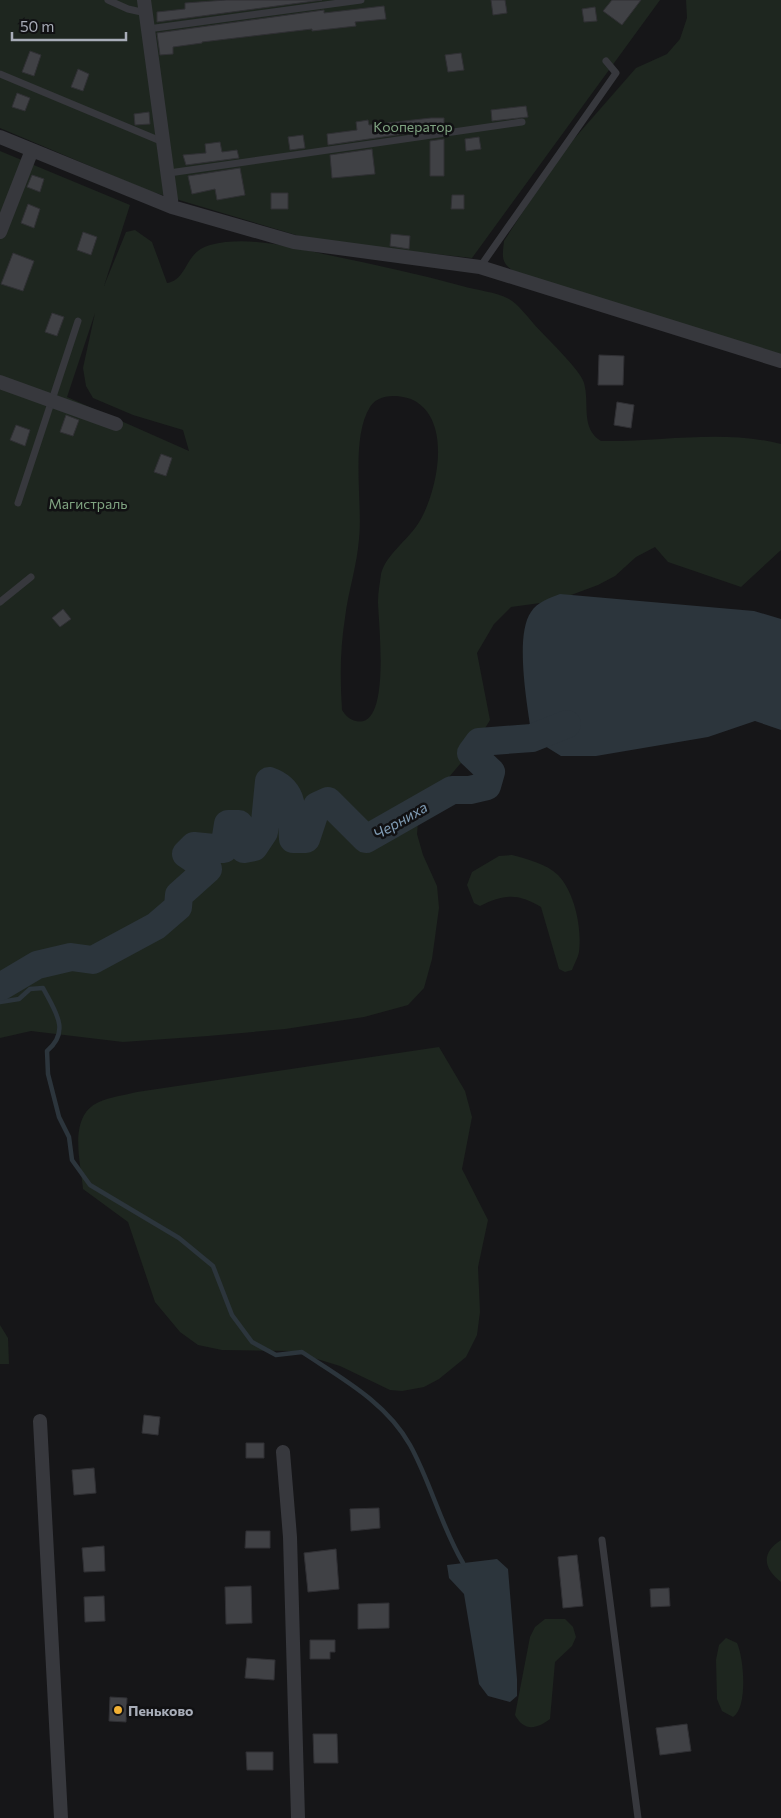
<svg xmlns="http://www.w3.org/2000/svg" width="781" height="1818" font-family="Commissioner,sans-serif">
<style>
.green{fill:#1e261f;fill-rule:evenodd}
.water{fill:#2c353c}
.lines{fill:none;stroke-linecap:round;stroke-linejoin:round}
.stream{stroke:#2c353c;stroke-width:4.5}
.river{stroke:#2c353c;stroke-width:28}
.building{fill:#404145;stroke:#303034}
.service{stroke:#37383d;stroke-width:7}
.minor{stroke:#37383d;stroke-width:14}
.poi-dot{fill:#f2b134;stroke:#111113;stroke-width:2}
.labels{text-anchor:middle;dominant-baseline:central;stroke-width:5;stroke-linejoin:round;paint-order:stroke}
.park-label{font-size:14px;fill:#7fa381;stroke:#111113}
.poi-label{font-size:14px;font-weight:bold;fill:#a8adb8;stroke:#111113;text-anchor:start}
.water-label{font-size:15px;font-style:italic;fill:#7f9bb3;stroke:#111113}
</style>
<rect width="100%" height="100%" fill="#161618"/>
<path class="green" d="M 0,0 L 660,0 L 472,258 L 316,241 L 149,191 L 0,128 Z
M 686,0 L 781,0 L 781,359 L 516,273 C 501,263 502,259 504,241 L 559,156 L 636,68 L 667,54 L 680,39 L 687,18 Z
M 0,151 L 130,205 L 104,286 L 126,232 L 135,230 L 152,242 L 167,283 C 188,280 184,252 210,245 C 250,235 294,248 333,256 C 376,265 419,274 462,286 C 476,290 496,292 509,299 C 517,303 527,316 533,323 C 544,336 581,370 584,383 C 590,404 580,428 601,441 C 661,442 722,429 781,444 L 781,550 L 741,587 L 668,562 L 655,547 L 636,557 L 615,576 L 598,585 L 555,601 L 511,607 L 494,624 L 477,653 L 490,720 L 472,750 L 449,777 L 426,797 L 419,811 L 417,834 L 423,855 L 437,886 L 439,908 L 432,959 L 424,988 L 408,1005 L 364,1017 L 285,1029 L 208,1036 L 123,1042 L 31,1031 L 0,1038 ZM 95,313 L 83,368 L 86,386 L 93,398 L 133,415 L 183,430 L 189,451 L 67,397 ZM 397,396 C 403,397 410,398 415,401 C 451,422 438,486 422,517 C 412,538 386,553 381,574 C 380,583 378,592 378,601 C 378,619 392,730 356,721 C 350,720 345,715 342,710 C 340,679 340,649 345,618 C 348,592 357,566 359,539 C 363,503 350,439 370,407 C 376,397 387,396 397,396 Z
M 512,855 C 527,859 547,864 558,875 C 575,893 582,928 579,952 C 578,958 574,964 572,970 L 565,972 L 559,969 L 541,907 C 518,893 504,894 480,906 L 474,903 L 467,885 L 472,872 L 499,856 Z
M 439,1047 L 465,1091 L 472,1117 L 462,1169 L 488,1220 L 478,1267 L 480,1312 L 477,1335 L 466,1357 L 439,1379 L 424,1387 L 402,1391 L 390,1390 L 340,1366 L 291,1351 L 222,1350 L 198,1345 L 180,1332 L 155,1302 L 128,1222 L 83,1189 C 81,1163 67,1116 99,1102 C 110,1097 125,1095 137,1092 Z
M 0,1325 L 8,1338 L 9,1364 L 0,1364 Z
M 781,1540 L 781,1582 C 763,1568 761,1553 781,1540 Z
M 545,1619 L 565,1619 L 573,1627 L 576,1637 L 572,1646 L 555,1662 L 550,1719 C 537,1729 524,1732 515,1715 L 530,1637 L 535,1627 Z
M 726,1638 L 737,1643 C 744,1658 748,1708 733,1717 L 722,1711 L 717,1699 L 716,1660 L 719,1645 Z"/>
<path class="water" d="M 560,594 L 754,611 L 781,619 L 781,730 L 755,721 L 708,737 L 596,756 L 561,756 L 532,738 C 528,709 514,636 531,612 C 537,602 550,598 560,594 Z
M 497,1559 L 508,1569 L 517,1679 L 517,1696 L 510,1702 L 488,1696 L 479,1684 L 464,1594 L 449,1578 L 447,1565 Z"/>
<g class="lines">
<path class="stream" d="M 0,1002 L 19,999 L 30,989 L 43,988 C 55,1011 71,1031 47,1051 L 48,1074 L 59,1117 L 69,1137 L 72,1160 L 90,1185 L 179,1238 L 213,1266 L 232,1315 L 252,1342 L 276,1355 L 302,1352 C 341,1378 386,1402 410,1445 C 431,1483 441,1526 463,1563"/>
<path class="river" d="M 0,987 L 37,965 L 71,957 L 93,960 L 156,926 L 178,907 L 179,895 L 208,869 L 186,854 L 194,846 L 224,849 L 228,824 L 239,824 L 244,849 L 254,847 L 264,832 L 269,781 C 297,791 291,814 293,839 L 306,839 L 317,806 L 328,801 L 366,839 L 452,790 L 470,790 L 487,786 L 491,772 L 471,753 L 479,742 L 532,738 L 567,724"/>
</g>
<path class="building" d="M 226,0 L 322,0 L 157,22 L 157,12 L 185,9 L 185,3 Z
M 491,0 L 505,0 L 507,13 L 493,15 Z
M 612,0 L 641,0 L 622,25 L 603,11 Z
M 384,6 L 386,19 L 355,22 L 356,26 L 312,31 L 312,29 L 202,42 L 202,43 L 173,47 L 173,54 L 160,55 L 157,33 L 324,10 L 324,13 Z
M 595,7 L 597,21 L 584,22 L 582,9 Z
M 30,51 L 41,55 L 34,76 L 22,72 Z
M 461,53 L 464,70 L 448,72 L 445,55 Z
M 78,69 L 89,74 L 83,91 L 71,87 Z
M 17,93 L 30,98 L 25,111 L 12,107 Z
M 526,106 L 528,117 L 492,121 L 491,110 Z
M 149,112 L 150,124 L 135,125 L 134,114 Z
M 431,118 L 444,118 L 444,128 L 328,145 L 327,134 L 357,130 L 356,122 L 368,120 L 369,125 Z
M 303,135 L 305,148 L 290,150 L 288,137 Z
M 479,137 L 481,149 L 466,151 L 465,139 Z
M 444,139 L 444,176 L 430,176 L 430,141 Z
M 220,142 L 222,152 L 237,150 L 239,158 L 186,165 L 183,155 L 206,153 L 205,144 Z
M 372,149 L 375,174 L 332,178 L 330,155 Z
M 240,168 L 245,195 L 217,200 L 215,189 L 192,194 L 188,176 Z
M 32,175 L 44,179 L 40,192 L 27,187 Z
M 271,193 L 288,193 L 288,209 L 271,209 Z
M 452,195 L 464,195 L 464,209 L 451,209 Z
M 28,204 L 40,209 L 34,228 L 21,223 Z
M 83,232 L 97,237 L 91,255 L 77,250 Z
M 391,234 L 410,236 L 409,249 L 390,246 Z
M 13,253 L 34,261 L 23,291 L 1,284 Z
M 52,313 L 64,317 L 57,336 L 45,332 Z
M 599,355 L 624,356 L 623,385 L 598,385 Z
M 617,402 L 634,405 L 631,428 L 614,425 Z
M 66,415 L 79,420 L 73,436 L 60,432 Z
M 16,425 L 30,430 L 25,446 L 10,440 Z
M 161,454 L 172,458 L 166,476 L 154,472 Z
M 63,609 L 71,619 L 60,627 L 52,618 Z
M 144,1415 L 160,1417 L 158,1435 L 142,1433 Z
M 246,1443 L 264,1443 L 264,1458 L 246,1458 Z
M 94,1468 L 96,1493 L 74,1495 L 72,1470 Z
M 379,1508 L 380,1528 L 351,1531 L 350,1509 Z
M 246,1531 L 270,1531 L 270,1548 L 245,1548 Z
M 104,1546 L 105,1571 L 84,1572 L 82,1548 Z
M 336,1549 L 339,1589 L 308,1592 L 304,1553 Z
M 577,1555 L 583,1606 L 563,1608 L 558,1557 Z
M 251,1586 L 252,1623 L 226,1624 L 225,1587 Z
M 669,1588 L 670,1606 L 651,1607 L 650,1589 Z
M 104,1596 L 105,1621 L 85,1622 L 84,1597 Z
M 389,1603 L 389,1628 L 358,1629 L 358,1604 Z
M 310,1640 L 335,1640 L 335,1652 L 330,1652 L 330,1659 L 310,1659 Z
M 247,1658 L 275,1660 L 274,1680 L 245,1678 Z
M 110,1697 L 127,1698 L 126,1722 L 109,1721 Z
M 687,1724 L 691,1751 L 660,1755 L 656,1728 Z
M 313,1734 L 337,1734 L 338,1763 L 314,1763 Z
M 246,1752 L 273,1752 L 273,1770 L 247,1770 Z"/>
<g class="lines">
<path class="service" d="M 108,0 L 128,9 L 146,13
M 148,29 L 361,0
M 0,74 L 163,142
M 169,173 L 522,122
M 480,267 L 616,73 L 606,61
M 18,503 L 78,321
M 0,602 L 31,577
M 602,1540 L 638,1818"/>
<path class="minor" d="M 144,0 L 172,207
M 0,137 L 172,207 L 294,242 L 480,267 L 781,361
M 0,232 L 32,150
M 0,382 L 116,424
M 40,1421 L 61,1818
M 283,1452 L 290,1537 L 298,1818"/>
</g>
<circle class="poi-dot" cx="118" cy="1710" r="5"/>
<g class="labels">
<g class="park-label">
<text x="413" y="126">Кооператор</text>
<text x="88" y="503">Магистраль</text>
</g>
<g class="poi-label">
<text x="128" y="1710">Пеньково</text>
</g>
<g class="water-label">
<text transform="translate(400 820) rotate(-30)">Черниха</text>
</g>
</g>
<path d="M12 32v8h114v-8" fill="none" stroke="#a8adb8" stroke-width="2.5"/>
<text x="20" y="32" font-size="15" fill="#a8adb8" stroke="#111113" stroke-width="4" paint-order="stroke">50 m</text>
</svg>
